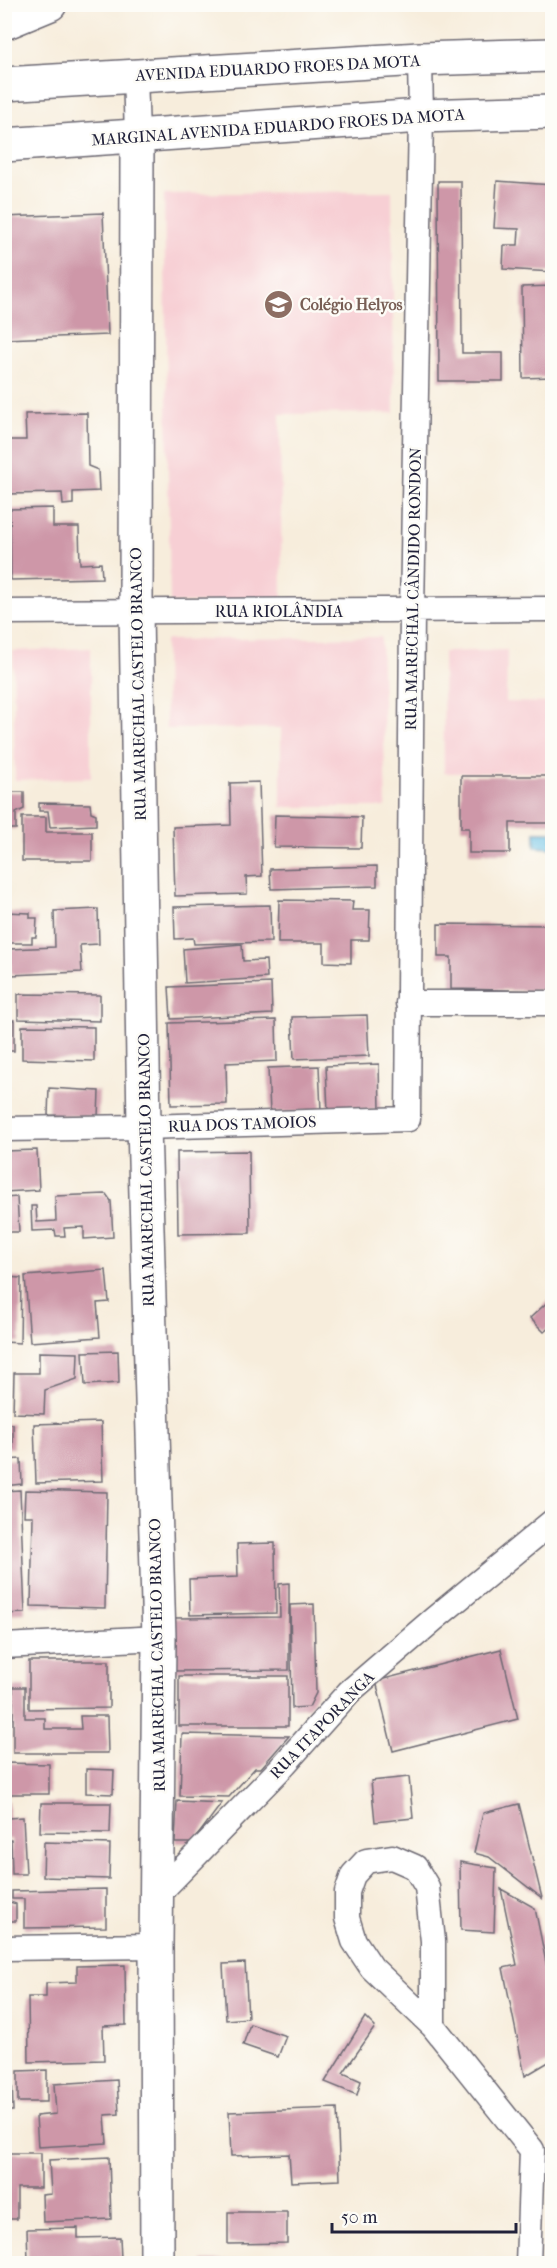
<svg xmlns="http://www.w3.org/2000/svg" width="557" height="2268" font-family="'IM FELL French Canon',serif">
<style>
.built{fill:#f7cfd4}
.water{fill:#69c1e6;stroke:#467290;stroke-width:1.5}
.building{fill:#ce97a8}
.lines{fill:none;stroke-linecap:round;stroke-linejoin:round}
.street-casing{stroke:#6d6973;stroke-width:27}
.secondary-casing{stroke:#6d6973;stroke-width:36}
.highway-casing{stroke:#6d6973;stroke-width:36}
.street{stroke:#fff;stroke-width:24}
.secondary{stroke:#fff;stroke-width:33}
.highway{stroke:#fff;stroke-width:33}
.labels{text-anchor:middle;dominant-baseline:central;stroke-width:5;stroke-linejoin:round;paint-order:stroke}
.street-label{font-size:16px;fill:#22223b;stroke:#fdfcf7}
.education-label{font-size:16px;font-weight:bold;fill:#785e54;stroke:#fdfcf7;text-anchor:start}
</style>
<rect width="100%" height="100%" fill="#fdfcf7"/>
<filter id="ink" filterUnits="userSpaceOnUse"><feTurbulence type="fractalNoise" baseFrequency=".0167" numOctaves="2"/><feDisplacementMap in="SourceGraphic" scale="12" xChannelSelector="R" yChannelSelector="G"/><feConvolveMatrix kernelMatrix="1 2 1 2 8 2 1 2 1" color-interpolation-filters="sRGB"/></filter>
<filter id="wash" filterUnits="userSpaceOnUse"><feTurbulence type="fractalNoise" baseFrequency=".008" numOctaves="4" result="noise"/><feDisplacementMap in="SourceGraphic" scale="24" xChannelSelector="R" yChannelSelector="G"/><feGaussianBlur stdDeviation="1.35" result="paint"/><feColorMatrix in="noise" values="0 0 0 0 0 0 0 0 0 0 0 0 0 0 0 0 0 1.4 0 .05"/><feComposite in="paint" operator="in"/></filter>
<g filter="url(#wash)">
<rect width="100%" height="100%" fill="#f7eddc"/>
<path class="built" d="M 392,191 L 394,413 L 280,414 L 282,601 L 170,603 L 164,194 Z
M 381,637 L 386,807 L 281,807 L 281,728 L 166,729 L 165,640 Z
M 91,648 L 91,778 L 15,780 L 13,651 Z
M 507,650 L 506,702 L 552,703 L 552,772 L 444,773 L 443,652 Z"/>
<path class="water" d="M 535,832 L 552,832 L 552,848 L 535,847 Z"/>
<g id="blocks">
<path class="building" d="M 438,181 L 461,181 L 462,353 L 503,353 L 503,381 L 439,381 Z
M 497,181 L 552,185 L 552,272 L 503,269 L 504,245 L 518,245 L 519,229 L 494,228 Z
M 103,213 L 108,335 L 4,339 L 4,217 Z
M 552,286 L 552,377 L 523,378 L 522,287 Z
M 87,413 L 88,466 L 98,470 L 99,491 L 73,492 L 73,504 L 63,505 L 62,493 L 5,494 L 4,440 L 26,440 L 25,414 Z
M 53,508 L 53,527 L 79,527 L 80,564 L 101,563 L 102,578 L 11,580 L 10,509 Z
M 4,759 L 7,759 L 7,786 L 4,786 Z
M 461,776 L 552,776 L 552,823 L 510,823 L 510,853 L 469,853 L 469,828 L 461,828 Z
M 259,782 L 262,876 L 246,877 L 247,894 L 175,896 L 173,827 L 231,825 L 230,783 Z
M 4,792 L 24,792 L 24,809 L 16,813 L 16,829 L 4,829 Z
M 39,803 L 90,804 L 91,812 L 96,814 L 96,825 L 50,827 L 48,811 L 39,811 Z
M 275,815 L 362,817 L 361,848 L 274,847 Z
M 22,817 L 46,817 L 46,832 L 92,832 L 92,861 L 22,861 Z
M 377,866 L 377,886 L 271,889 L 270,869 Z
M 279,900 L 353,901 L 352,910 L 370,910 L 369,940 L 351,940 L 351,963 L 324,962 L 324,943 L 278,943 Z
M 270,905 L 271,942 L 194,944 L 193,938 L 175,939 L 174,907 Z
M 98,909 L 99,944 L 80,945 L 82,972 L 11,975 L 10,949 L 55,947 L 54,911 Z
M 4,912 L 30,913 L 30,918 L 37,918 L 36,937 L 32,937 L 32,943 L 6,943 L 4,940 Z
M 438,924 L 552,925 L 552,991 L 451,989 L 451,957 L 438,957 Z
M 242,944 L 243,961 L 266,960 L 267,978 L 185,983 L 183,949 Z
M 271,983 L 272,1014 L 171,1019 L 169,987 Z
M 18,994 L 100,995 L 100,1021 L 18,1019 Z
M 367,1015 L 369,1056 L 294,1059 L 292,1017 Z
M 4,1020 L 14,1020 L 14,1051 L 4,1051 Z
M 276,1020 L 277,1061 L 226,1063 L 227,1104 L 171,1105 L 169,1023 Z
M 22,1026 L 94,1027 L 94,1061 L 22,1059 Z
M 379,1064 L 380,1110 L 328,1112 L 326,1066 Z
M 319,1066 L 321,1111 L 270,1113 L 268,1068 Z
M 49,1088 L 99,1091 L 98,1117 L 48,1115 Z
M 37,1150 L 39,1190 L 4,1192 L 4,1151 Z
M 249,1151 L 250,1233 L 178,1234 L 177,1152 Z
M 106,1194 L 111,1201 L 113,1237 L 84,1239 L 84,1227 L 64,1228 L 65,1236 L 56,1236 L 55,1230 L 32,1231 L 31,1206 L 36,1206 L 37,1222 L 56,1221 L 55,1196 Z
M 17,1197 L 19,1232 L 4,1232 L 4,1198 Z
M 106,1270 L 109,1302 L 97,1303 L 100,1337 L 30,1342 L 25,1276 Z
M 5,1277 L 21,1278 L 20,1343 L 4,1342 Z
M 552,1298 L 552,1325 L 544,1332 L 530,1318 Z
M 118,1351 L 119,1383 L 85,1385 L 83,1352 Z
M 39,1352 L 78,1353 L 77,1379 L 45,1390 L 44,1414 L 13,1413 L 14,1373 L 39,1373 Z
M 101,1422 L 103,1481 L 36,1483 L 34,1424 Z
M 4,1424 L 13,1424 L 13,1448 L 4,1448 Z
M 21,1459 L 22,1484 L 4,1486 L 4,1460 Z
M 20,1490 L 25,1613 L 4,1614 L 4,1491 Z
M 25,1490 L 107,1492 L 105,1608 L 31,1606 L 33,1516 L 24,1516 Z
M 275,1543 L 276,1613 L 190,1615 L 189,1579 L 238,1577 L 237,1544 Z
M 289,1583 L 289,1670 L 173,1671 L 173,1618 L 280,1617 L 279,1584 Z
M 314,1604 L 316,1693 L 309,1707 L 292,1708 L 290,1605 Z
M 501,1649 L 518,1719 L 393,1751 L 376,1681 Z
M 29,1661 L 109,1661 L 109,1708 L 29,1709 Z
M 179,1676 L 288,1676 L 288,1726 L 179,1726 Z
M 4,1679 L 9,1679 L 10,1706 L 4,1706 Z
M 13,1687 L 25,1687 L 25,1718 L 45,1718 L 45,1729 L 81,1729 L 80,1716 L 107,1716 L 108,1753 L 13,1753 Z
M 182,1734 L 289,1736 L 261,1768 L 255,1768 L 229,1797 L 180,1796 Z
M 4,1763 L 49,1764 L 49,1794 L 4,1794 Z
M 86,1769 L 114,1770 L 113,1794 L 86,1793 Z
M 409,1777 L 413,1818 L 375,1822 L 371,1781 Z
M 4,1801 L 9,1801 L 9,1818 L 23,1817 L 26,1874 L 12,1874 L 11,1839 L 4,1840 Z
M 177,1801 L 222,1803 L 192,1843 L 175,1843 Z
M 41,1803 L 111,1803 L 110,1833 L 40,1832 Z
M 519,1804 L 542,1898 L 489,1857 L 474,1853 L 483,1813 Z
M 44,1842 L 110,1844 L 109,1879 L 43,1877 Z
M 460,1862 L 496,1868 L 494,1932 L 461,1930 Z
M 106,1889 L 106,1927 L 24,1928 L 24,1899 L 12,1899 L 12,1891 Z
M 501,1889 L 535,1908 L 552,1992 L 552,2060 L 525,2076 L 503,1968 L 517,1965 Z
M 4,1900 L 16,1904 L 16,1921 L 4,1921 Z
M 245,1963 L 248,2018 L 226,2020 L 223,1964 Z
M 125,1965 L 126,2025 L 103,2026 L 104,2060 L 29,2062 L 28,1997 L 46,1997 L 46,1983 L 77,1982 L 77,1966 Z
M 365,2017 L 375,2027 L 343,2073 L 361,2081 L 357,2095 L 325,2082 Z
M 250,2024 L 286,2036 L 278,2057 L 243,2045 Z
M 47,2070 L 47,2102 L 18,2102 L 18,2071 Z
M 4,2076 L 12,2076 L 13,2111 L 4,2111 Z
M 117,2080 L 119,2114 L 105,2115 L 107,2143 L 38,2147 L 36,2116 L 56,2114 L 54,2084 Z
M 337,2108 L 340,2180 L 291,2182 L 289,2154 L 231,2156 L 229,2112 Z
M 4,2153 L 41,2153 L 41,2188 L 17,2188 L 17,2219 L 4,2219 Z
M 109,2157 L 111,2219 L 43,2222 L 42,2195 L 51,2194 L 49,2160 Z
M 228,2212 L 287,2212 L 287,2243 L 228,2244 Z
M 78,2228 L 78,2238 L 120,2237 L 121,2259 L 28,2261 L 27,2229 Z
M 285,2260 L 285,2264 L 202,2264 L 202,2261 Z"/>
</g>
</g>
<g filter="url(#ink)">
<use href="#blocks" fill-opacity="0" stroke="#6d6973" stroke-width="1.5"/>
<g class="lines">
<defs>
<path id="street" d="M 135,75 L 137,135
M 4,612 L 552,609
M 408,1003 L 552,1003
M 4,1129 L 144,1127 L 408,1119 L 412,611 L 421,116 L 420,59
M 4,1646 L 159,1638
M 158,1894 L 279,1770 L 349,1692 L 434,1619 L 552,1522
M 4,1948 L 156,1946
M 433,2026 L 433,1941 L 427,1887 L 415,1867 L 392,1857 L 366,1861 L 353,1875 L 347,1892 L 347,1918 L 354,1941 L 372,1968 L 433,2026 L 532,2150 L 528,2264"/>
<path id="secondary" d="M 137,135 L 136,611 L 144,1127 L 159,1638 L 156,1946 L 157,2264
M 4,145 L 421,116 L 552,112"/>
<path id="highway" d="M 4,23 L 50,4
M 4,84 L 420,59 L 552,55"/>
</defs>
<use href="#street" class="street-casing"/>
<use href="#secondary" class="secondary-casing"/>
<use href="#highway" class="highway-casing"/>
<use href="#street" class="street"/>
<use href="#secondary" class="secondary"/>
<use href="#highway" class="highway"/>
</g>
</g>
<defs>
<symbol id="school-disc" viewBox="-11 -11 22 22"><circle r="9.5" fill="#8d6e63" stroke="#fdfcf7"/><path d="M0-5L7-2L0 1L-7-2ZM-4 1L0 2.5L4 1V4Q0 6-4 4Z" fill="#fff"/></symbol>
</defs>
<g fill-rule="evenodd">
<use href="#school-disc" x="262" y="288" width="33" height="33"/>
</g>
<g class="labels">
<g class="street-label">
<text transform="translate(278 68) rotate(-3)">AVENIDA EDUARDO FROES DA MOTA</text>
<text transform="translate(278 127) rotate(-4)">MARGINAL AVENIDA EDUARDO FROES DA MOTA</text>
<text transform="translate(413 589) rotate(-89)">RUA MARECHAL CÂNDIDO RONDON</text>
<text x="279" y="611">RUA RIOLÂNDIA</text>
<text transform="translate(138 684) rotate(-91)">RUA MARECHAL CASTELO BRANCO</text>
<text transform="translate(242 1124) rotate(-2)">RUA DOS TAMOIOS</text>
<text transform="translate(146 1170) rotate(-91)">RUA MARECHAL CASTELO BRANCO</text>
<text transform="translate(157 1655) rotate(-91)">RUA MARECHAL CASTELO BRANCO</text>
<text transform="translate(322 1725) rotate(-46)">RUA ITAPORANGA</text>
</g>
<g class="education-label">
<text x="300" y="304">Colégio Helyos</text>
</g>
</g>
<rect width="557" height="2268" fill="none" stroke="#fdfcf7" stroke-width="24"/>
<path d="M332 2223v9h184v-9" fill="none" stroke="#22223b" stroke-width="3"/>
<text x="341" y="2223" font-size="18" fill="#22223b" stroke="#fdfcf7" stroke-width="4.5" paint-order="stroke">50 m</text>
</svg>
